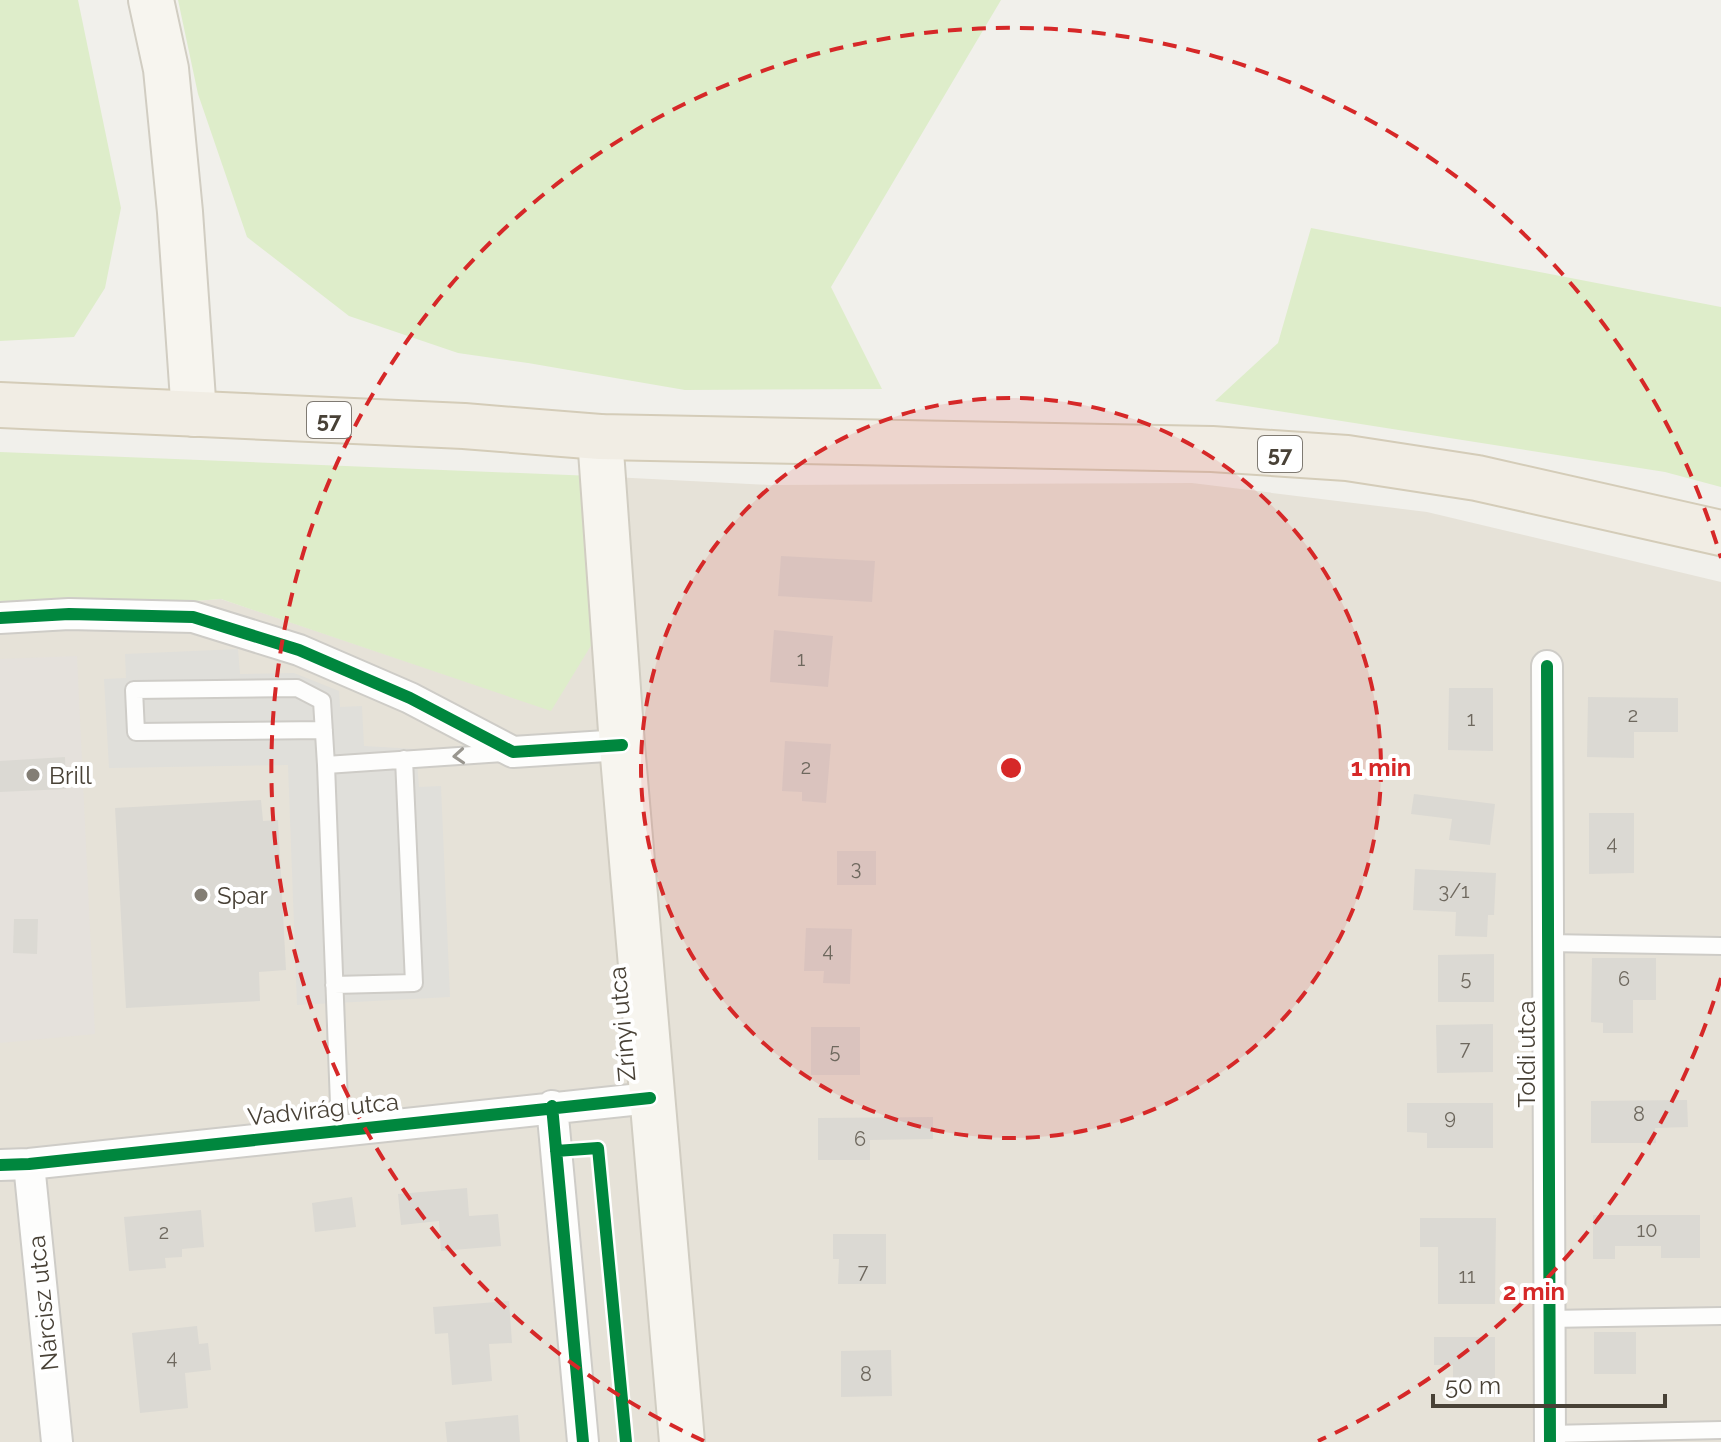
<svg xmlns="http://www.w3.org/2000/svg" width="1721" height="1442" font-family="Raleway,sans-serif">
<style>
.residential{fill:#e6e2d8}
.industrial{fill:#e5e1dc}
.green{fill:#deedca}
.parking{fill:#e0dfda}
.building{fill:#dbd9d3}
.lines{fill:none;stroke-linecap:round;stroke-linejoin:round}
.lane-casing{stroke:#ceccc7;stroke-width:20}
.street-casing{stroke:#ceccc7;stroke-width:34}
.secondary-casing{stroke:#d1cdc2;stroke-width:48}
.primary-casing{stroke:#d4ccb8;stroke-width:48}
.lane{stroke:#fdfdfc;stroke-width:16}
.street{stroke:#fdfdfc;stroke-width:30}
.secondary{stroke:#f7f5ef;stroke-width:44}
.primary{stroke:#f1ede4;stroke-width:44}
.cycleway-casing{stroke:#fff;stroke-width:17}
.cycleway{stroke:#00873e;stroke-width:12}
.oneway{stroke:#99968f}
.ring{fill:none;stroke:#d62828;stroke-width:4;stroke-dasharray:14 10}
.poi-dot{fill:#837e75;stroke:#fff;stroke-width:3}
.labels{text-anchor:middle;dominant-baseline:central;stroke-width:8;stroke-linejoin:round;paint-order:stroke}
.number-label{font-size:20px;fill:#6e685e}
.shield{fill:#fff;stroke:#7f7a72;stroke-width:2}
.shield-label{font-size:22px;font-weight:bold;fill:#484136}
.poi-label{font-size:24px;fill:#484136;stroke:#fff;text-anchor:start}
.street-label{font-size:24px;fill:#484136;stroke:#fff}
.centre{fill:#d62828;stroke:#fff;stroke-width:4}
.ring-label{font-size:24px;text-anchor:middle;font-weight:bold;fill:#d62828;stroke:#fff;stroke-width:8;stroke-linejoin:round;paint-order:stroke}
</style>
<rect width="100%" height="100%" fill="#f1f0eb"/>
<path class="residential" d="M 593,476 L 770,485 L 1192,483 L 1427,512 L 1721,582 L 1721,1442 L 0,1442 L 0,616 L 221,599 L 551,710 Z"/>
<path class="industrial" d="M 77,656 L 95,1034 L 0,1043 L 0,659 Z"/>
<path class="green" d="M 0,0 L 78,0 L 121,208 L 105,288 L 74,337 L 0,341 Z
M 178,0 L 1001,0 L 831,287 L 882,389 L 685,390 L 528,363 L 458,353 L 349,316 L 247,237 L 198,94 Z
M 1311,228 L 1721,307 L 1721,487 L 1665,472 L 1215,401 L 1278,343 Z
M 0,452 L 593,476 L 595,639 L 551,711 L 221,599 L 0,616 Z"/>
<path class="parking" d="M 238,649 L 240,674 L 294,673 L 339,691 L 340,707 L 362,706 L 364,746 L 416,749 L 419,787 L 441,786 L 450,997 L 297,1005 L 288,765 L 109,768 L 104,679 L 126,678 L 125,654 Z"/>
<path class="building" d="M 781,556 L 875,561 L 872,602 L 778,596 Z
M 774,630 L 833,636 L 828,687 L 770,682 Z
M 1449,688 L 1493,688 L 1493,751 L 1448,750 Z
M 1588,697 L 1678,698 L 1678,732 L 1634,732 L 1634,758 L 1587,757 Z
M 785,741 L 831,744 L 826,803 L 802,801 L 802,792 L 782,791 Z
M 65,757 L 66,789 L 0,792 L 0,761 Z
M 1414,794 L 1495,804 L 1490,845 L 1449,840 L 1452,819 L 1411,814 Z
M 261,800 L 263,821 L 278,820 L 286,970 L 259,972 L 260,1001 L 126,1008 L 115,808 Z
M 1589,813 L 1634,813 L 1634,873 L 1589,874 Z
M 837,851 L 876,851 L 876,885 L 837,885 Z
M 1415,869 L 1496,873 L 1494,915 L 1488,915 L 1487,937 L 1455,936 L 1456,912 L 1413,910 Z
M 14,919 L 38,919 L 37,954 L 13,953 Z
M 806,928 L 852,929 L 850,984 L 823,983 L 824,971 L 804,971 Z
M 1494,954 L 1494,1002 L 1438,1002 L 1438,955 Z
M 1592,958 L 1656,958 L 1656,1000 L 1633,1000 L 1633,1033 L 1603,1033 L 1603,1023 L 1591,1022 Z
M 1493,1024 L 1493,1072 L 1437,1073 L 1436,1025 Z
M 811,1027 L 860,1027 L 860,1075 L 811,1075 Z
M 1687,1100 L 1688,1127 L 1655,1128 L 1656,1143 L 1591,1143 L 1591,1101 Z
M 1407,1103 L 1493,1103 L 1493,1148 L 1427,1148 L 1427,1133 L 1407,1132 Z
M 933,1117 L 933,1139 L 870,1140 L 870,1160 L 818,1160 L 818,1118 Z
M 467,1188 L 469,1216 L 498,1214 L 501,1246 L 441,1251 L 439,1221 L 401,1225 L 398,1194 Z
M 352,1197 L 356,1227 L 315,1232 L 312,1203 Z
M 201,1210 L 204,1247 L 182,1249 L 182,1257 L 165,1258 L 166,1268 L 129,1271 L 124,1217 Z
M 1593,1215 L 1700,1215 L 1700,1258 L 1661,1258 L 1661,1246 L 1615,1246 L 1615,1259 L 1593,1259 Z
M 1420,1218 L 1496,1218 L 1495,1304 L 1438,1304 L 1438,1247 L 1420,1247 Z
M 833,1234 L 886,1234 L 886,1284 L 838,1284 L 839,1259 L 833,1259 Z
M 509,1301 L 512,1343 L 489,1344 L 492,1381 L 452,1385 L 448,1333 L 435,1334 L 433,1307 Z
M 197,1326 L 199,1344 L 208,1343 L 211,1370 L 185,1373 L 188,1408 L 140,1413 L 132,1333 Z
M 1594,1332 L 1636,1332 L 1636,1374 L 1594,1374 Z
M 1434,1337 L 1495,1337 L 1495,1381 L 1453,1381 L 1453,1365 L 1434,1365 Z
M 891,1350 L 892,1396 L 841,1397 L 841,1351 Z
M 518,1415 L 520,1442 L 447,1442 L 445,1422 Z"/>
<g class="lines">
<defs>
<path id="lane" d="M 324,730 L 136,732 L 134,690 L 297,688 L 322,701 L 326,765
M 1547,943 L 1721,946
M 334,985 L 414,983 L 404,759
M 340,1130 L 326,765 L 503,753
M 1549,1319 L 1721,1316
M 1550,1434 L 1721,1430"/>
<path id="street" d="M 0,618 L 69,614 L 193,617 L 299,650 L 410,698 L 513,752 L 622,745
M 1547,666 L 1550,1442
M 552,1106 L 583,1442
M 29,1164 L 57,1442
M 0,1165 L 29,1164 L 650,1098"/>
<path id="secondary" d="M 151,0 L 166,69 L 180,212 L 194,414
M 600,437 L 622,745 L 682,1442"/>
<path id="primary" d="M 0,405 L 464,426 L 600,437 L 1212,449 L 1347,458 L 1477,478 L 1721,533"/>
</defs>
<use href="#lane" class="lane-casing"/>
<use href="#street" class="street-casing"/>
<use href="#secondary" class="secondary-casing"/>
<use href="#primary" class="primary-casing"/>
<use href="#lane" class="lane"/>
<use href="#street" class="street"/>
<use href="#secondary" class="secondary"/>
<use href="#primary" class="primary"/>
<defs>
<path id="cycleway" d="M 0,618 L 69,614 L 193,617 L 299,650 L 410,698 L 513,752 L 622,745
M 1547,666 L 1550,1442
M 552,1106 L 583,1442
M 556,1151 L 598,1148 L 626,1442
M 0,1165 L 29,1164 L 650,1098"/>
</defs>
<use href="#cycleway" class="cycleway-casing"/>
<use href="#cycleway" class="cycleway"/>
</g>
<defs><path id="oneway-chevron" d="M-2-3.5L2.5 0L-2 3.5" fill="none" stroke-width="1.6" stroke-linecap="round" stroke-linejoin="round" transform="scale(2)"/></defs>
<use class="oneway" href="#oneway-chevron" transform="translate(459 756) rotate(176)"/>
<circle cx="1011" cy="768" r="370" fill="#d62828" fill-opacity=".12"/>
<g class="ring">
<circle cx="1011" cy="768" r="370"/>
<path d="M1721 978A740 740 0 0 1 1318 1441M704 1441A740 740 0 1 1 1721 558"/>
</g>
<g class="poi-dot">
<circle cx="33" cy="775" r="8"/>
<circle cx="201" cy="895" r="8"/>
</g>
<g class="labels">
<g class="number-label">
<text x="801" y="659">1</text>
<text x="1633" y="715">2</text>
<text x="1471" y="719">1</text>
<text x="806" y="767">2</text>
<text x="1612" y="843">4</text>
<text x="856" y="868">3</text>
<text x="1454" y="891">3/1</text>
<text x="828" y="950">4</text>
<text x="1466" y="978">5</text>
<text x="1624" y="979">6</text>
<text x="1465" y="1048">7</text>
<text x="835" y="1051">5</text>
<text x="1639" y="1114">8</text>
<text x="1450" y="1117">9</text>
<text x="860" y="1139">6</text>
<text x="1647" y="1230">10</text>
<text x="164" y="1232">2</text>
<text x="863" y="1271">7</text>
<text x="1467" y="1276">11</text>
<text x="172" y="1357">4</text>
<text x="866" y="1374">8</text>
</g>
<g class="shield">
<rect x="307" y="402" width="44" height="36" rx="6"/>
<rect x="1258" y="436" width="44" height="36" rx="6"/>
</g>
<g class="shield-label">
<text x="329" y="420">57</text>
<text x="1280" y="454">57</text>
</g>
<g class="poi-label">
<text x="49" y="775">Brill</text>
<text x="217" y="895">Spar</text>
</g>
<g class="street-label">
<text transform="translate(622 1024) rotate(-95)">Zrínyi utca</text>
<text transform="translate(1526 1054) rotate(-90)">Toldi utca</text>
<text transform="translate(323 1109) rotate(-6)">Vadvirág utca</text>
<text transform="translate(43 1303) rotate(-96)">Nárcisz utca</text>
</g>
</g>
<circle cx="1011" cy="768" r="12" class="centre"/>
<g class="ring-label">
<text x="1381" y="776">1 min</text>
<text x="1534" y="1300">2 min</text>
</g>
<path d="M1433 1394v12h232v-12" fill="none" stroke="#484136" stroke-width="4"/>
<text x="1445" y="1394" font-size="24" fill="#484136" stroke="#ffffff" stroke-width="6" paint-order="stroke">50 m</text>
</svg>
